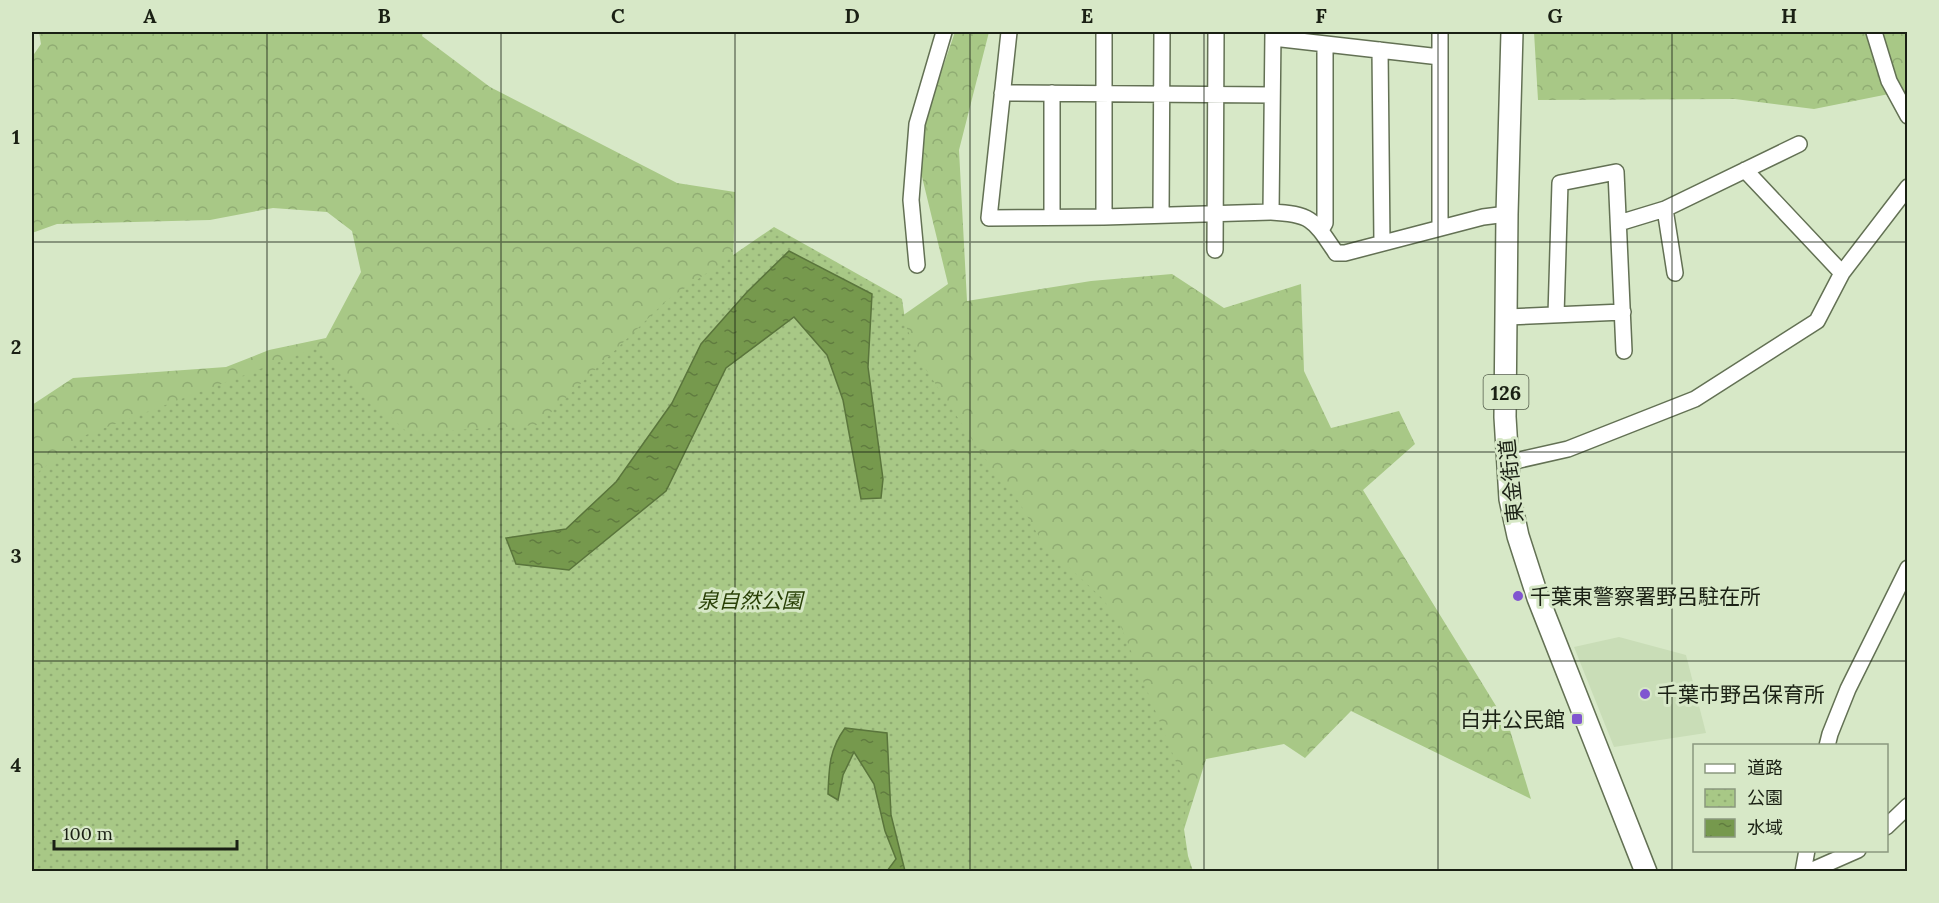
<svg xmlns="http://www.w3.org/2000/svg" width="1939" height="903" font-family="Lora,'Noto Sans JP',serif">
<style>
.built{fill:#c9ddb7}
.forest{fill:url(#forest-crowns)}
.park{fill:url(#park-dots)}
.water{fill:url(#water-ripples);stroke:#5a753c;stroke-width:1.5}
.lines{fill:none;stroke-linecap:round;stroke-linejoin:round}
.minor-casing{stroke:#637154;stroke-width:18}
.highway-casing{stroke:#637154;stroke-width:24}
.minor{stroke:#fff;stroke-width:15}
.highway{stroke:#fff;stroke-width:21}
.grid{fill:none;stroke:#1a2014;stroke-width:1.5;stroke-opacity:0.55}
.poi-dot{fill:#8056d0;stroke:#d7e8c7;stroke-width:2}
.labels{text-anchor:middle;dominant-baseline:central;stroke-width:6;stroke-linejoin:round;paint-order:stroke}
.shield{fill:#d7e8c7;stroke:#535c4a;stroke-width:1.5}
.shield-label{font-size:20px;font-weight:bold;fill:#1a2014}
.street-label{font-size:21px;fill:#1a2014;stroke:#d7e8c7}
.poi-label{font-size:21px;fill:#1a2014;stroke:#d7e8c7;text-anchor:start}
.park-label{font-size:21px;font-style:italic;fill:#294006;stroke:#d7e8c7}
.neatline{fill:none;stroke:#1a2014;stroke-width:2}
.grid-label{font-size:20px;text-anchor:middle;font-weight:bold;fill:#1a2014}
</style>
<defs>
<pattern id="forest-crowns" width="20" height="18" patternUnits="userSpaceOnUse" patternTransform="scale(1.5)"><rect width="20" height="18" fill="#a8c886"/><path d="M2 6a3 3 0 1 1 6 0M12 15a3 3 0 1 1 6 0" fill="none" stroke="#90ac73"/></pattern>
<pattern id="park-dots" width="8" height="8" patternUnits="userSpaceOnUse" patternTransform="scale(1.5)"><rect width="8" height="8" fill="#a8c886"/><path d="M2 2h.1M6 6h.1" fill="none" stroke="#90ac73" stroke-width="1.8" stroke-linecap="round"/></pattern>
<pattern id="water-ripples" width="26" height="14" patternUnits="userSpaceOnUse" patternTransform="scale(1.5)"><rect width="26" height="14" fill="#76994d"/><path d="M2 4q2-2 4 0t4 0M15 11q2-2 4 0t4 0" fill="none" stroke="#607c3f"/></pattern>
</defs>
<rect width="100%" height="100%" fill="#d7e8c7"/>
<path class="built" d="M 1619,637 L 1686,655 L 1706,733 L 1614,747 L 1574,647 Z"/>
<path class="forest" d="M 39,32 L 423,32 L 422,36 L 490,87 L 677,183 L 735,192 L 732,306 L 32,872 L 32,405 L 73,378 L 226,367 L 269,350 L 326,338 L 361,272 L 352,231 L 327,212 L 273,208 L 210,220 L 57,224 L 32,233 L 32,57 L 41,44 Z
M 955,32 L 989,32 L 959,150 L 967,301 L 1091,281 L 1172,274 L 1224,308 L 1301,284 L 1304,371 L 1331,428 L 1399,411 L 1415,444 L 1363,490 L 1509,727 L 1531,799 L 1351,711 L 1305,758 L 1284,744 L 1206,759 L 1171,871 L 879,332 L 948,284 L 915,148 Z
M 1534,32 L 1624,32 L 1644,34 L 1648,32 L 1907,32 L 1907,98 L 1904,91 L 1814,109 L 1735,99 L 1538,100 Z"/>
<path class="park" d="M 774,227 L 902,299 L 906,326 L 921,362 L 983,456 L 1019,502 L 1042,542 L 1103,599 L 1120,624 L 1187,789 L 1184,829 L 1188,856 L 1193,871 L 32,872 L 32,477 L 86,435 L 316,348 L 408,433 L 538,425 L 666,301 Z"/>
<path class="water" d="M 789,251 L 872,294 L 868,367 L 883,479 L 881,498 L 861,499 L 843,400 L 827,355 L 794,317 L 726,368 L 666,491 L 569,570 L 516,564 L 506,538 L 566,529 L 616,482 L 672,403 L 701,344 L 747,292 Z
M 845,728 L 887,733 L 891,815 L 905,871 L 887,871 L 896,859 L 885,831 L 874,784 L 854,752 L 843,775 L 838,800 L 828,794 C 829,768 829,750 845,728 Z"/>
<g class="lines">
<defs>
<path id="minor" d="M 1009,32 L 989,218 L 1104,217 L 1271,212 C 1312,214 1314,220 1336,253 L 1345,253 L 1483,217 L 1507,214
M 1874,32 L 1889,81 L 1908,116
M 1273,38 L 1440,57
M 1380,50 L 1382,243
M 1002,93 L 1272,95
M 1745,170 L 1842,273
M 1665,209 L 1675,273
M 1271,212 L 1273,32
M 1161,215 L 1162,32
M 1052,217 L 1052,93
M 1104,217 L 1104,32
M 1619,223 L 1665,209 L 1799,144
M 1440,228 L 1440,32
M 1321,230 L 1325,223 L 1325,44
M 1215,250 L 1216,32
M 917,265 L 911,200 L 917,124 L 944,32
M 1556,315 L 1560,183 L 1616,172 L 1624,351
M 1507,317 L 1623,312
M 1506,463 L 1568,449 L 1695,399 L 1817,321 L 1842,273 L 1908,187
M 1827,746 L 1830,734 L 1848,689 L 1908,568
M 1886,827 L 1908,806
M 1803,872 L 1807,850
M 1808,872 L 1858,850"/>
<path id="highway" d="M 1512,32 L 1507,214 L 1505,417 L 1510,499 L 1518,536 L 1538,598 L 1646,872"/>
</defs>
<use href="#minor" class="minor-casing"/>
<use href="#highway" class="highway-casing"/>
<use href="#minor" class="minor"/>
<use href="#highway" class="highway"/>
</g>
<path class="grid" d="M 267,32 L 267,872M 501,32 L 501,872M 735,32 L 735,872M 970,32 L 970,872M 1204,32 L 1204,872M 1438,32 L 1438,872M 1672,32 L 1672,872M 32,242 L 1908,242M 32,452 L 1908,452M 32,661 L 1908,661"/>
<g class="poi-dot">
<circle cx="1518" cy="596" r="6"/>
<circle cx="1645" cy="694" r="6"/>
<rect x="1571" y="713" width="12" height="12" rx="3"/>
</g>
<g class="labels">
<rect class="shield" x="1483.5" y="375" width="45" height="34" rx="4.5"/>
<g class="shield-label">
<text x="1506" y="392">126</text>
</g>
<g class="street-label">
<text transform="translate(1511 481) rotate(-96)">東金街道</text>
</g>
<g class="poi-label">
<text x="1530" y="596">千葉東警察署野呂駐在所</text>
<text x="1657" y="694">千葉市野呂保育所</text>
<text x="1565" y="719" text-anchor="end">白井公民館</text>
</g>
<g class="park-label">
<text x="750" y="600">泉自然公園</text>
</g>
</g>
<rect width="1939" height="903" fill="none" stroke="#d7e8c7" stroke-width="66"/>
<rect x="1693" y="744" width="195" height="108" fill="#d7e8c7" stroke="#8b987f" stroke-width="1.5"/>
<rect x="1705" y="764" width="30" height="9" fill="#ffffff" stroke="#8b987f" stroke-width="1.5"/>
<text x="1747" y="774" font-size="18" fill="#1a2014">道路</text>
<rect x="1705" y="789" width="30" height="18" fill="url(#park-dots)" stroke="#8b987f" stroke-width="1.5"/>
<text x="1747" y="804" font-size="18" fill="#1a2014">公園</text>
<rect x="1705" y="819" width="30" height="18" fill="url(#water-ripples)" stroke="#8b987f" stroke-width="1.5"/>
<text x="1747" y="834" font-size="18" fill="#1a2014">水域</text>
<path d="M54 840v9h183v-9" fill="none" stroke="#1a2014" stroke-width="3"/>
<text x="63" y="840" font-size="18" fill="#1a2014" stroke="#d7e8c7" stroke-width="4.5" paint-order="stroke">100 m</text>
<rect x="33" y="33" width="1873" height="837" class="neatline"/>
<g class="grid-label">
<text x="150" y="23">A</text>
<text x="384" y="23">B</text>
<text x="618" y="23">C</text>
<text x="852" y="23">D</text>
<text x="1087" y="23">E</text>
<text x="1321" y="23">F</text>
<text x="1555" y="23">G</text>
<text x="1789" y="23">H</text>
<text x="16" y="144">1</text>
<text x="16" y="354">2</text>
<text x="16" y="563">3</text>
<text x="16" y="772">4</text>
</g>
</svg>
